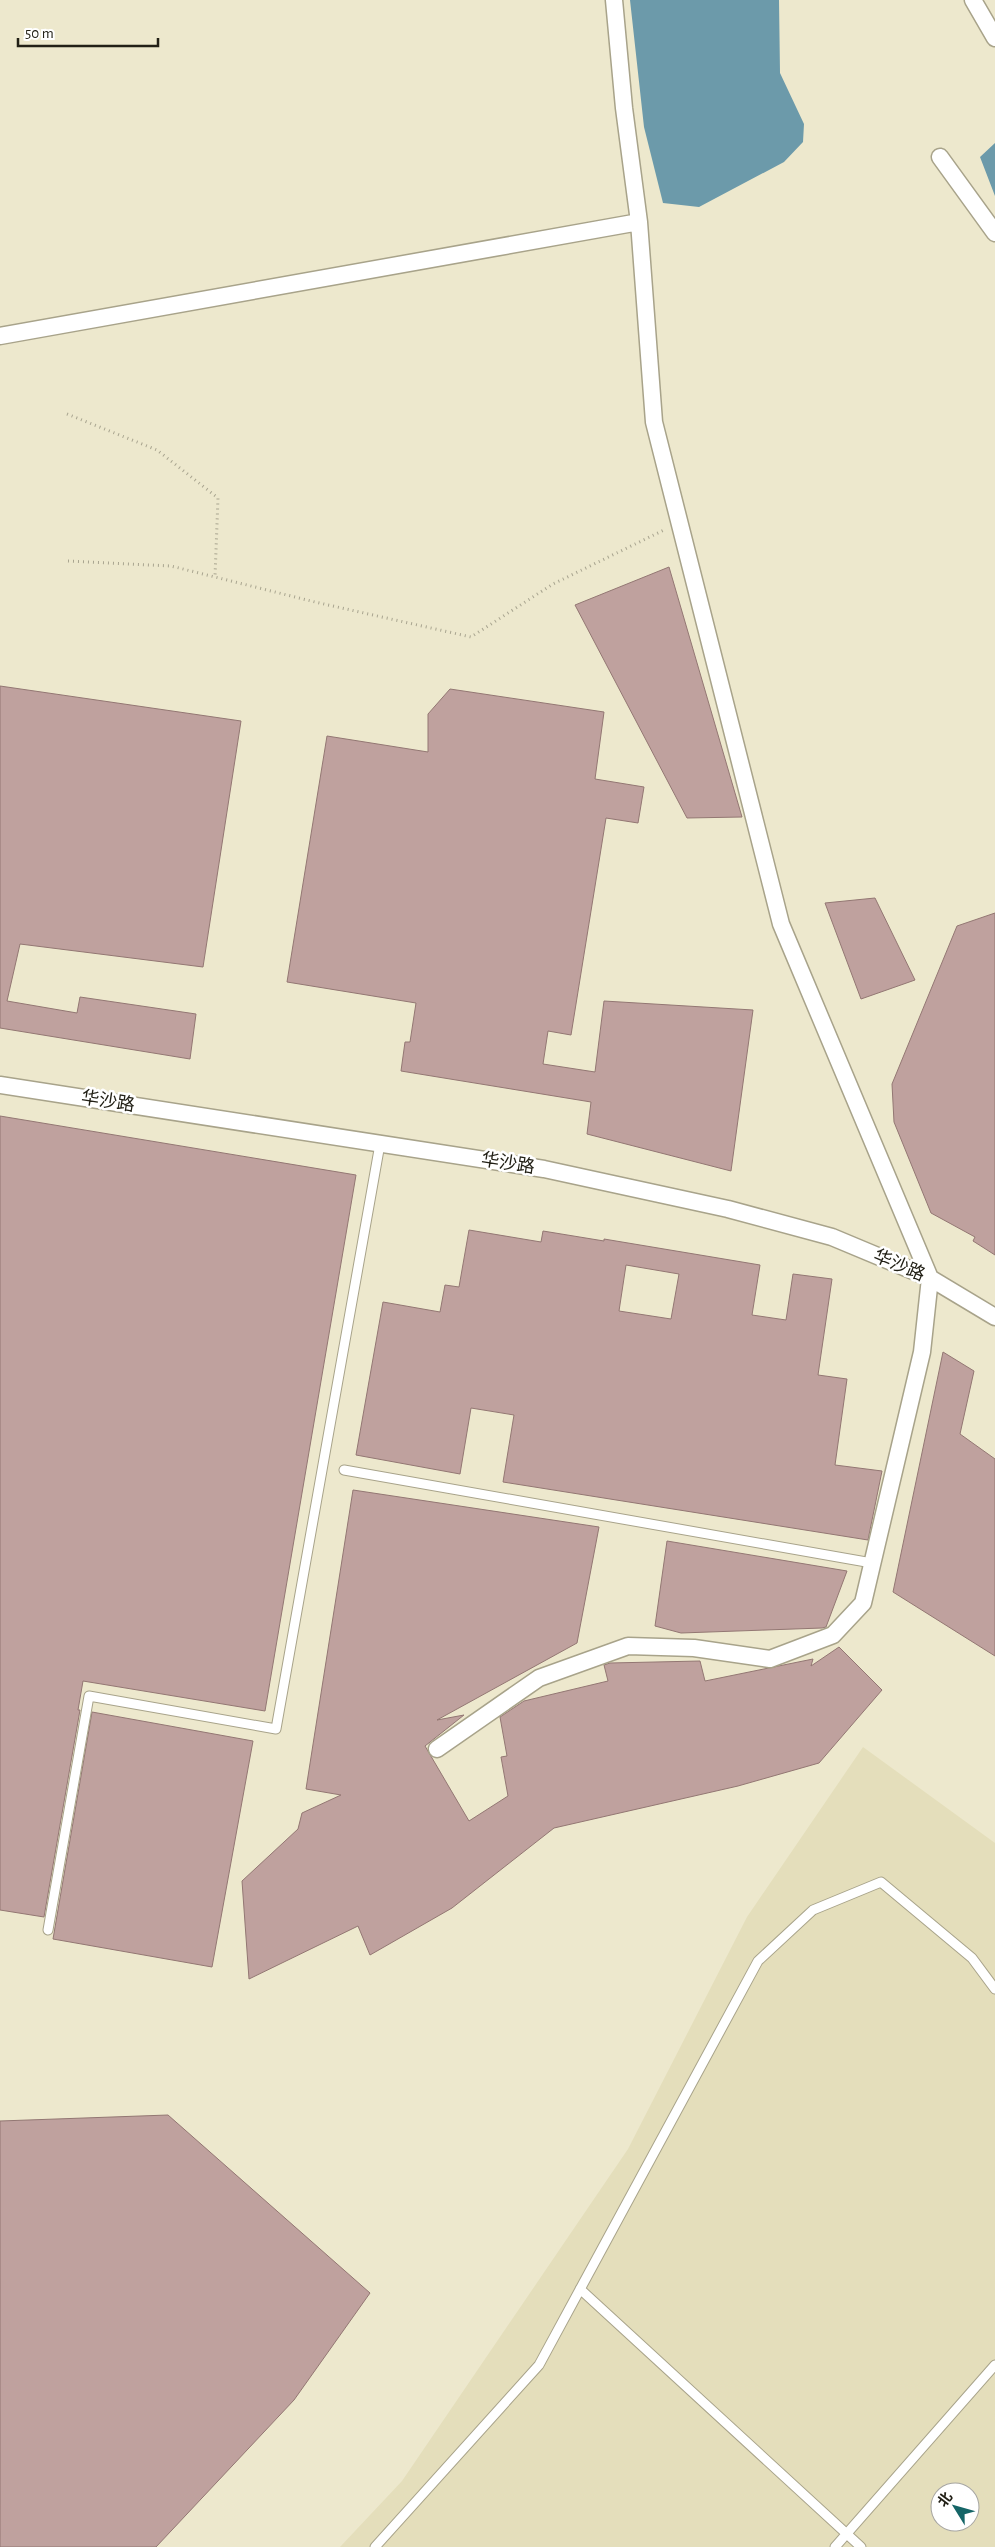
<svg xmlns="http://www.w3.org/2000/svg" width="995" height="2547" font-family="'Alegreya Sans','Noto Sans SC',sans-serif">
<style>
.built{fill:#e4debb;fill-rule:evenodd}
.water{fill:#6c9aaa}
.building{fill:#bfa19e;stroke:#937773;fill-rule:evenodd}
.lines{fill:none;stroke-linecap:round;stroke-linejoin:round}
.service-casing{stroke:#a8a38a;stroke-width:11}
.minor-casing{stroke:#a8a38a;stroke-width:19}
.path{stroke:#a8a48f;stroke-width:3;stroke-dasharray:1 4;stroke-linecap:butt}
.service{stroke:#fff;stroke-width:9}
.minor{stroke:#fff;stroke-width:16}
.labels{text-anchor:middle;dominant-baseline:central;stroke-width:5;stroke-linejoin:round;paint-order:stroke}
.street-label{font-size:18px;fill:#222016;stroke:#fff}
</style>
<rect width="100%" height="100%" fill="#ede8cd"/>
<path class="built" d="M 863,1747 L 995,1843 L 995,2547 L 340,2547 L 402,2481 L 628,2149 L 747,1917 ZM 940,2492 L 970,2492 L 970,2522 L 940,2522 Z"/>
<path class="water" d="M 630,0 L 779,0 L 780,73 L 804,124 L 803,142 L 784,162 L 699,207 L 663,203 L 644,127 Z
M 995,143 L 995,196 L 980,157 Z"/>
<path class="building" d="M 669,567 L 742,817 L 687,818 L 575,605 Z
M 0,686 L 241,721 L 203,967 L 20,944 L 7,1001 L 77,1013 L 80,997 L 196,1014 L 190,1059 L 0,1028 Z
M 450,689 L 604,712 L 595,779 L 644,787 L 638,823 L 606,818 L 571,1035 L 548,1031 L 543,1064 L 595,1072 L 604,1001 L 753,1010 L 731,1171 L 587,1134 L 591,1102 L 401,1071 L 405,1042 L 410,1042 L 416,1003 L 287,982 L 327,736 L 428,752 L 428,714 Z
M 875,898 L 915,980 L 861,999 L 825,903 Z
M 995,913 L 995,1255 L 973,1241 L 975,1237 L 931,1213 L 894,1122 L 892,1084 L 957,926 Z
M 0,1116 L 356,1175 L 265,1711 L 83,1681 L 78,1710 L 80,1710 L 44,1917 L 0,1910 Z
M 469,1230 L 541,1242 L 543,1231 L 604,1241 L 604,1239 L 760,1265 L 752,1315 L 786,1320 L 793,1274 L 832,1279 L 818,1375 L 847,1379 L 835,1465 L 882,1471 L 868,1540 L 503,1482 L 514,1415 L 471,1408 L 460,1474 L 356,1455 L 383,1302 L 440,1312 L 445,1285 L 459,1287 ZM 626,1265 L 679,1274 L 671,1319 L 619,1311 Z
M 943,1352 L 974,1371 L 960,1434 L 995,1459 L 995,1656 L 893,1592 Z
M 353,1490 L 599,1527 L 577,1643 L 437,1720 L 464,1715 L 425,1746 L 469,1821 L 508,1796 L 501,1757 L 507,1756 L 500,1717 L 524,1701 L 608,1681 L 604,1665 L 610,1663 L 700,1661 L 705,1681 L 813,1659 L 811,1666 L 839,1647 L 882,1690 L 819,1763 L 738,1786 L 554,1828 L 452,1908 L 370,1955 L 358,1926 L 249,1979 L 242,1881 L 298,1829 L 302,1813 L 341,1795 L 306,1789 Z
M 667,1541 L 847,1571 L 826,1627 L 822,1628 L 681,1633 L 655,1626 Z
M 92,1712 L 253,1741 L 212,1967 L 53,1939 Z
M 168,2115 L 370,2293 L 294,2400 L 156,2547 L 0,2547 L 0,2121 Z"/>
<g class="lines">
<defs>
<path id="service" d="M 344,1470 L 872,1563
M 48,1930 L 89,1696 L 276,1729 L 380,1144
M 580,2289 L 861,2547
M 375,2547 L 539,2365 L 758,1961 L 813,1910 L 881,1882 L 972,1958 L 995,1989
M 835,2547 L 995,2365"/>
<path id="minor" d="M 973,0 L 995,38
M 940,157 L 995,233
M 0,336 L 639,222 L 624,108 L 614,0
M 0,1085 L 544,1169 L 728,1209 L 832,1237 L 930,1278 L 995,1317
M 437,1749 L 539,1678 L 628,1646 L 694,1648 L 770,1659 L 833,1635 L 863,1603 L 922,1352 L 930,1278 L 781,924 L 654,422 L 639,222"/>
</defs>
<use href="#service" class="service-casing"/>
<use href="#minor" class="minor-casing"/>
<path class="path" d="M 67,414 L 157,450 L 218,498 L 215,577
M 68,561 L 171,566 L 315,602 L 471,637 L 553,584 L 664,530"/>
<use href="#service" class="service"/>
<use href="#minor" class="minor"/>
</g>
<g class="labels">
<g class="street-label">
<text transform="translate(108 1102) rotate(9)">华沙路</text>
<text transform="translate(508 1164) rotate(9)">华沙路</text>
<text transform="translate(899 1266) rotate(23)">华沙路</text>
</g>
</g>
<g transform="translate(955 2507) rotate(307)"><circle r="24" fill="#ffffff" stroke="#a7a6a2"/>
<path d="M0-4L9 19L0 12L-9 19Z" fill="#156567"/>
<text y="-8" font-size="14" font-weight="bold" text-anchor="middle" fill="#222016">北</text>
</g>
<path d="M18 38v8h140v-8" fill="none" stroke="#222016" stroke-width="2.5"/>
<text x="25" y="38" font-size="15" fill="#222016" stroke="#ffffff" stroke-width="4" paint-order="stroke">50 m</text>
</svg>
